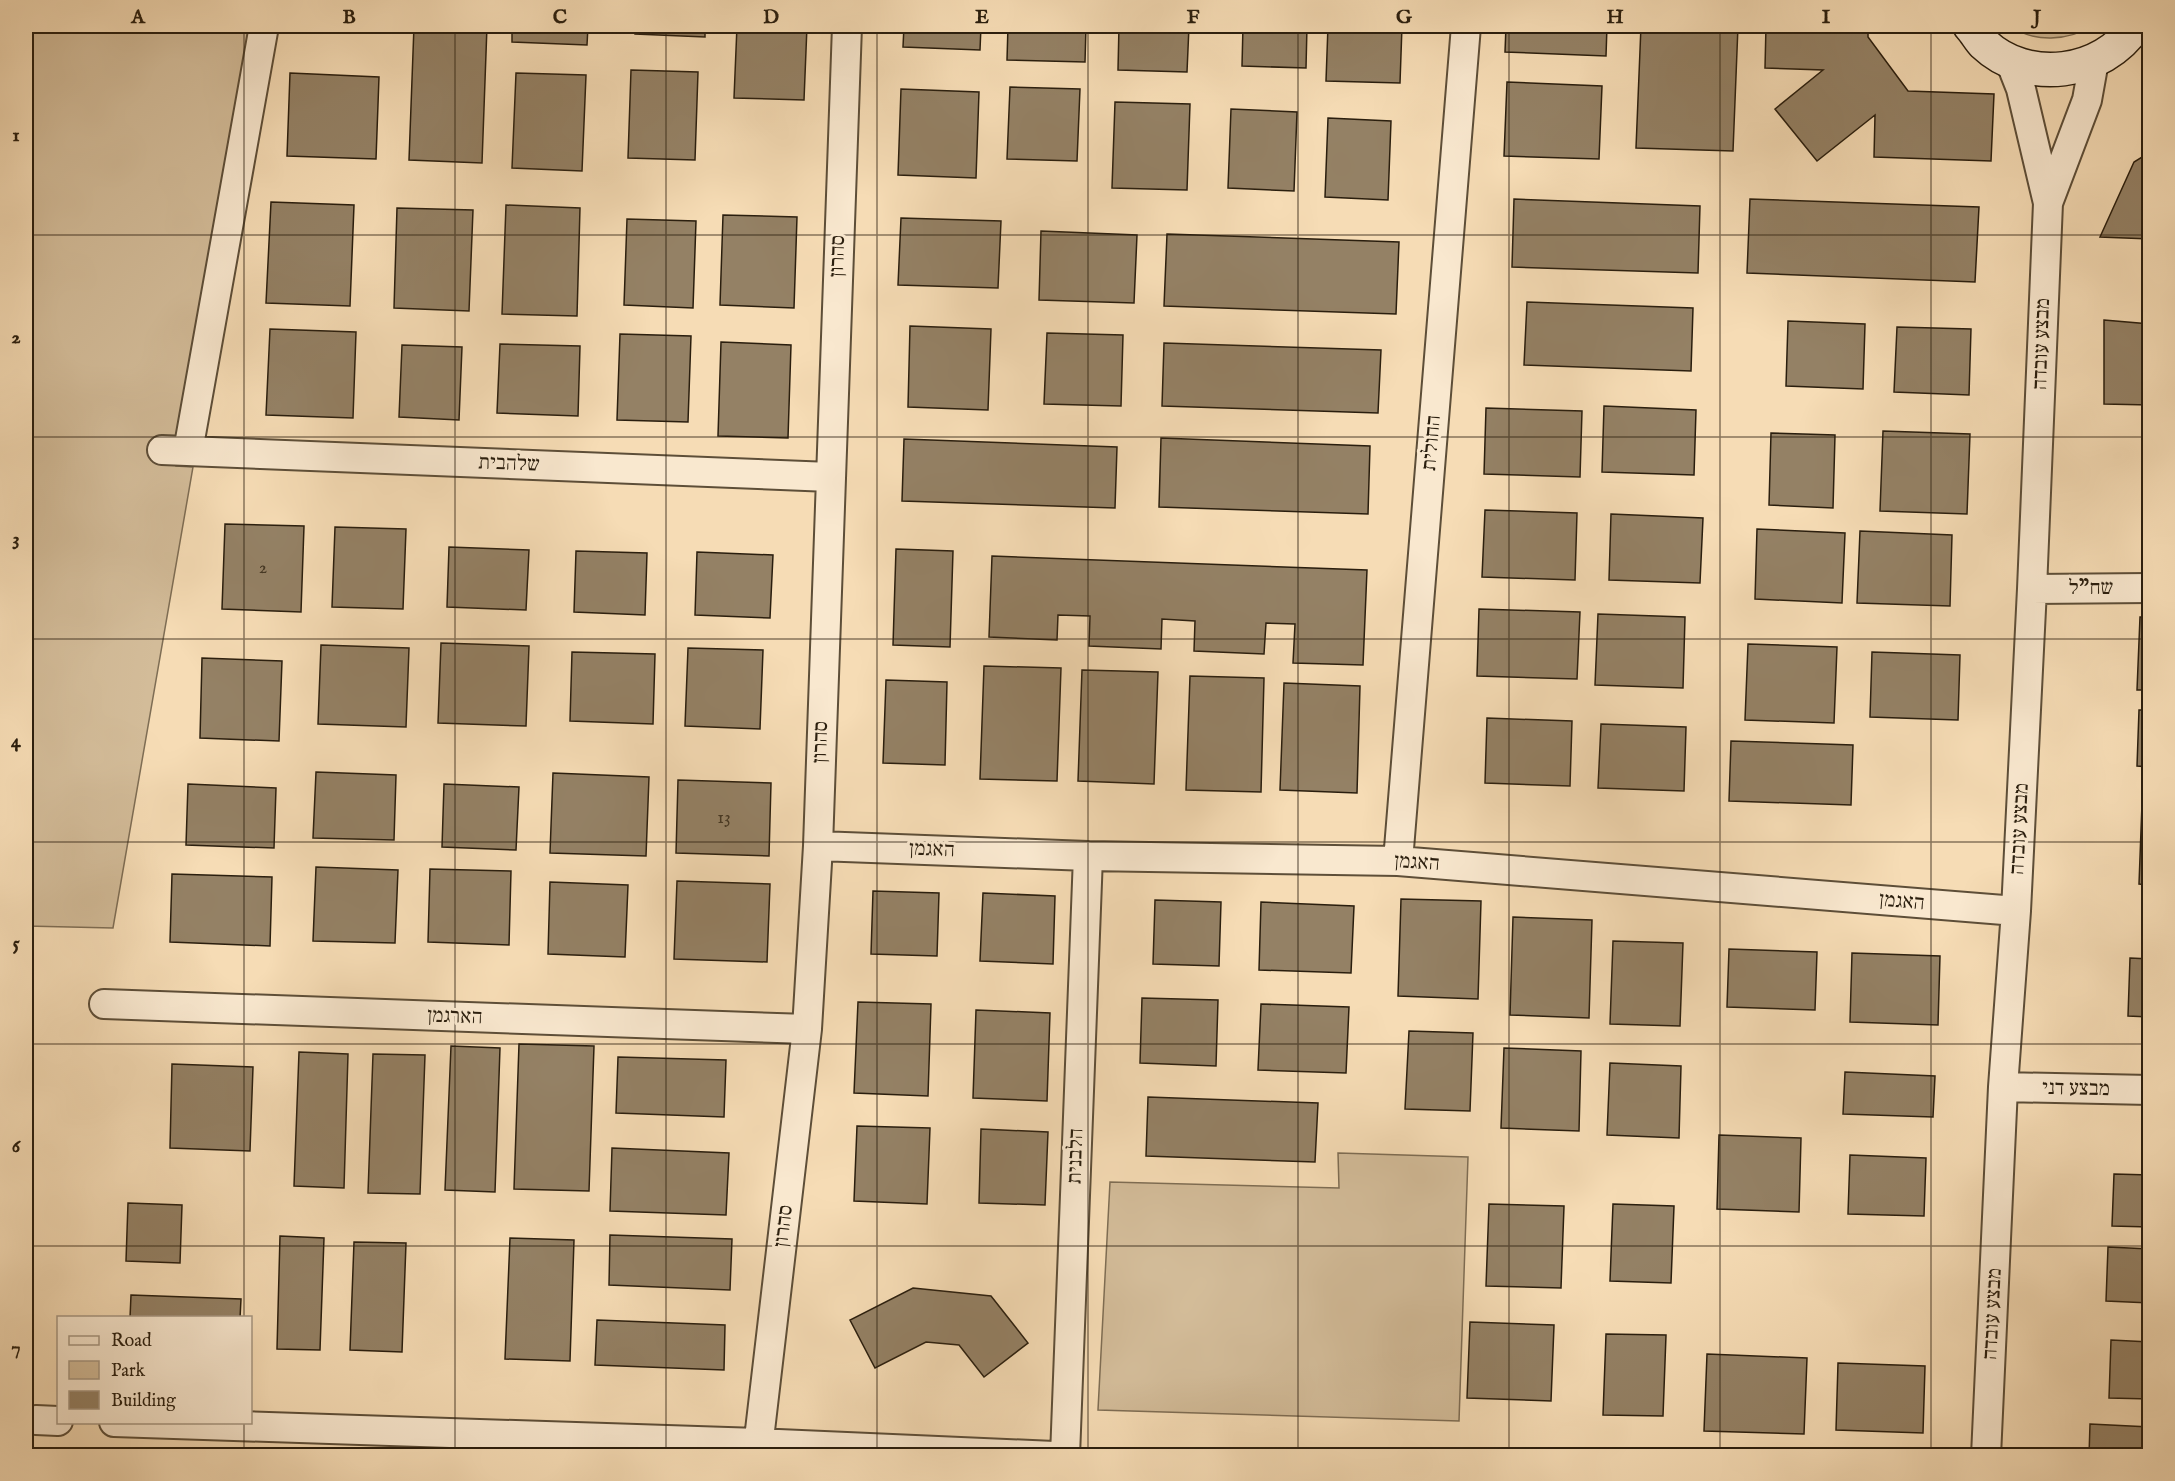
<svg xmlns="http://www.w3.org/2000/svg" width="2175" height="1481" font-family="'IM FELL English','Frank Ruhl Libre',serif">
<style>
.green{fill:#d3bc99;stroke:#7e6d54;stroke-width:1.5}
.building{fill:#948165;stroke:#2a1e0e;stroke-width:1.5}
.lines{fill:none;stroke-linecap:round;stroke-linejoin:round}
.street-casing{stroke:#5d4e38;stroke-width:32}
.secondary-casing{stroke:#2a1e0e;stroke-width:36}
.street{stroke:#f9e8cf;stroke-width:28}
.secondary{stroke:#f9e8cf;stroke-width:33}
.grid{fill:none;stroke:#2a1e0e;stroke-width:1.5;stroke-opacity:0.55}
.labels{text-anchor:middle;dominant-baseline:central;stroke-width:6;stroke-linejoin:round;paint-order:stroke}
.number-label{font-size:18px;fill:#443724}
.street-label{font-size:21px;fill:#2a1e0e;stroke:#f9e8cf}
.neatline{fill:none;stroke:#2a1e0e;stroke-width:2}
.grid-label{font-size:20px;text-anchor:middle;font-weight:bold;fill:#2a1e0e}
</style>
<rect width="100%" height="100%" fill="#f6dcb5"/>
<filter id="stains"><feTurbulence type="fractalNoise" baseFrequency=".00333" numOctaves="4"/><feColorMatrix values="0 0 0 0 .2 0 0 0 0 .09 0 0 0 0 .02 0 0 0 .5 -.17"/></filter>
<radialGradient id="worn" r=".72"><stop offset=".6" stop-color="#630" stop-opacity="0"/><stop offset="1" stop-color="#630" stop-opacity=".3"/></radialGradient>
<path class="green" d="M 26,26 L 254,26 L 178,441 L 176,466 L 193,467 L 113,928 L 26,926 Z
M 2011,26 L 2091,26 C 2069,41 2033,43 2011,26 Z
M 1338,1153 L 1468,1157 L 1459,1421 L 1098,1410 L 1110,1182 L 1339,1188 Z"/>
<path class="building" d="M 312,26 L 391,26 L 391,31 L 312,29 Z
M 414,26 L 487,26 L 482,163 L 409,160 Z
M 512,26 L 588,26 L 587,45 L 512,42 Z
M 635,26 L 705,26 L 705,37 L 635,34 Z
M 737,26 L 807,26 L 804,100 L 734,98 Z
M 904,26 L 981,26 L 980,50 L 903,47 Z
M 1008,26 L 1086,26 L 1085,62 L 1007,60 Z
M 1119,26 L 1189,26 L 1187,72 L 1118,70 Z
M 1243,26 L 1307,26 L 1306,68 L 1242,66 Z
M 1328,26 L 1402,26 L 1400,83 L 1326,81 Z
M 1506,26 L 1607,26 L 1606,56 L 1505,52 Z
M 1641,26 L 1738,26 L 1733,151 L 1636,148 Z
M 1766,26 L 1868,26 L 1868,37 L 1908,91 L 1994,94 L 1991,161 L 1874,157 L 1875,115 L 1817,161 L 1775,109 L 1823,70 L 1765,68 Z
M 631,70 L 698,72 L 695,160 L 628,158 Z
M 290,73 L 379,77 L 376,159 L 287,156 Z
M 516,73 L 586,75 L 582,171 L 512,168 Z
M 1507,82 L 1602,86 L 1599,159 L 1504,156 Z
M 1010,87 L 1080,89 L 1077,161 L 1007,159 Z
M 901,89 L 979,92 L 976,178 L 898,175 Z
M 1115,102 L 1190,104 L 1187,190 L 1112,188 Z
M 1231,109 L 1297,112 L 1294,191 L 1228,188 Z
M 1328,118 L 1391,121 L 1388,200 L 1325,197 Z
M 2150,152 L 2150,239 L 2100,237 L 2134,162 Z
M 1514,199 L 1700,206 L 1698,273 L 1512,267 Z
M 1750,199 L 1979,207 L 1975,282 L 1747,273 Z
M 271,202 L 354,205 L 350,306 L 266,303 Z
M 506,205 L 580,208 L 577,316 L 502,314 Z
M 397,208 L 473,210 L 469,311 L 394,308 Z
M 723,215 L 797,217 L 794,308 L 720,305 Z
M 901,218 L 1001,221 L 998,288 L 898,285 Z
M 627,219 L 696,221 L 693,308 L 624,305 Z
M 1041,231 L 1137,235 L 1134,303 L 1039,300 Z
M 1167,234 L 1399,242 L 1396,314 L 1164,306 Z
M 1527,302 L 1693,308 L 1691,371 L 1524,365 Z
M 2104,320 L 2150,324 L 2150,405 L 2104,404 Z
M 1788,321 L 1865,324 L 1863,389 L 1786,386 Z
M 910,326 L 991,329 L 988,410 L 908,407 Z
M 1897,327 L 1971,329 L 1969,395 L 1894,392 Z
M 270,329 L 356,332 L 353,418 L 266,415 Z
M 1047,333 L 1123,335 L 1121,406 L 1044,404 Z
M 620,334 L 691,336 L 688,422 L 617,420 Z
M 721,342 L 791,345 L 788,438 L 718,436 Z
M 1164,343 L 1381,350 L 1378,413 L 1162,406 Z
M 500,344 L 580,346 L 578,416 L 497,413 Z
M 402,345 L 462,347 L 459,420 L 399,417 Z
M 1604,406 L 1696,410 L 1694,475 L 1602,472 Z
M 1486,408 L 1582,411 L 1580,477 L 1484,474 Z
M 1883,431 L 1970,434 L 1967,514 L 1880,511 Z
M 1771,433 L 1835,435 L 1833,508 L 1769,505 Z
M 1161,438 L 1370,446 L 1368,514 L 1159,507 Z
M 904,439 L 1117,447 L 1115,508 L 902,501 Z
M 1485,510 L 1577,513 L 1575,580 L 1482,577 Z
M 1611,514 L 1703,518 L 1700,583 L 1609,580 Z
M 225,524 L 304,526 L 301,612 L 222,609 Z
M 335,527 L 406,529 L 403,609 L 332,607 Z
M 1757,529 L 1845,533 L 1842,603 L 1755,599 Z
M 1860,531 L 1952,535 L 1950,606 L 1857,603 Z
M 449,547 L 529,550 L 526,610 L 447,607 Z
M 896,549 L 953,551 L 950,647 L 893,645 Z
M 576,551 L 647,553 L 645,615 L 574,612 Z
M 697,552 L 773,555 L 770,618 L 695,615 Z
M 992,556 L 1367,570 L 1363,665 L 1293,663 L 1295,624 L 1266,623 L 1264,654 L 1194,651 L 1195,621 L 1162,619 L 1161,649 L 1089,646 L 1090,616 L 1058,615 L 1057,640 L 989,637 Z
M 1479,609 L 1580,612 L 1577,679 L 1477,676 Z
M 1598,614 L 1685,617 L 1683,688 L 1595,685 Z
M 2140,617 L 2150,617 L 2150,690 L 2137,690 Z
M 441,643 L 529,646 L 526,726 L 438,723 Z
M 1748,644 L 1837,647 L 1834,723 L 1745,720 Z
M 321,645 L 409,648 L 406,727 L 318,724 Z
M 688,648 L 763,650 L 760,729 L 685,726 Z
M 572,652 L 655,654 L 653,724 L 570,721 Z
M 1872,652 L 1960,655 L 1958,720 L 1870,717 Z
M 202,658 L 282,661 L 279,741 L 200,738 Z
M 984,666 L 1061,668 L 1057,781 L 980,779 Z
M 1082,670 L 1158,672 L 1154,784 L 1078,781 Z
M 1190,676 L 1264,678 L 1261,792 L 1186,790 Z
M 886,680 L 947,682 L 945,765 L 883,763 Z
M 1284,683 L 1360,686 L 1357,793 L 1280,790 Z
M 2139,710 L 2150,710 L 2150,767 L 2137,766 Z
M 1487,718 L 1572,721 L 1570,786 L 1485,783 Z
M 1601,724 L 1686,727 L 1684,791 L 1598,788 Z
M 1731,741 L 1853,745 L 1851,805 L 1729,801 Z
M 316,772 L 396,775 L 394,840 L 313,838 Z
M 553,773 L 649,777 L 646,856 L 550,853 Z
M 678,780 L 771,783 L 769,856 L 676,853 Z
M 188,784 L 276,788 L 274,848 L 186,845 Z
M 444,784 L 519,787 L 516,850 L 442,847 Z
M 2142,804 L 2150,804 L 2150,885 L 2139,884 Z
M 316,867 L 398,870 L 395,943 L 313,941 Z
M 430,869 L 511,871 L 509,945 L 428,942 Z
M 172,874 L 272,877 L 270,946 L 170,942 Z
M 677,881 L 770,884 L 767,962 L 674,959 Z
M 550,882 L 628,885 L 625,957 L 548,954 Z
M 873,891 L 939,893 L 937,956 L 871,954 Z
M 983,893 L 1055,896 L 1053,964 L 980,961 Z
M 1401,899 L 1481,901 L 1478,999 L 1398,996 Z
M 1155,900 L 1221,902 L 1219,966 L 1153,964 Z
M 1261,902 L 1354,906 L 1351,973 L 1259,970 Z
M 1513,917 L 1592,920 L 1589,1018 L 1510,1015 Z
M 1613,941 L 1683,943 L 1680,1026 L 1610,1024 Z
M 1729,949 L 1817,952 L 1815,1010 L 1727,1007 Z
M 1852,953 L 1940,956 L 1938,1025 L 1850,1022 Z
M 2130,958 L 2150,959 L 2150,1017 L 2128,1016 Z
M 1142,998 L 1218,1000 L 1216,1066 L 1140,1063 Z
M 858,1002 L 931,1004 L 928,1096 L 854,1093 Z
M 1261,1004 L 1349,1007 L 1346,1073 L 1258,1070 Z
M 976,1010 L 1050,1013 L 1047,1101 L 973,1098 Z
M 1409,1031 L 1473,1033 L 1470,1111 L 1405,1109 Z
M 519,1044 L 594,1046 L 589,1191 L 514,1189 Z
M 451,1046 L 500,1048 L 495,1192 L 445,1190 Z
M 1504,1048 L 1581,1051 L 1579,1131 L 1501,1128 Z
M 299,1052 L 348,1054 L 344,1188 L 294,1186 Z
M 373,1054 L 425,1055 L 420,1194 L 368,1193 Z
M 618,1057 L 726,1060 L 724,1117 L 616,1113 Z
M 1610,1063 L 1681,1066 L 1679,1138 L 1607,1135 Z
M 172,1064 L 253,1067 L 250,1151 L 170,1148 Z
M 1845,1072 L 1935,1076 L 1933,1117 L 1843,1114 Z
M 1148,1097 L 1318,1103 L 1315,1162 L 1146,1156 Z
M 857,1126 L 930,1128 L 927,1204 L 854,1201 Z
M 981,1129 L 1048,1132 L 1045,1205 L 979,1203 Z
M 1719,1135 L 1801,1138 L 1799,1212 L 1717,1209 Z
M 612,1148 L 729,1153 L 726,1215 L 610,1211 Z
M 1850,1155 L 1926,1158 L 1924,1216 L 1848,1214 Z
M 2114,1174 L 2150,1175 L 2150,1227 L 2112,1226 Z
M 128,1203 L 182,1205 L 180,1263 L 126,1261 Z
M 1489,1204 L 1564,1206 L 1561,1288 L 1486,1286 Z
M 1613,1204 L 1674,1206 L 1671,1283 L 1610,1281 Z
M 610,1235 L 732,1239 L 730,1290 L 609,1285 Z
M 280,1236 L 324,1238 L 320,1350 L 277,1349 Z
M 510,1238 L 574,1240 L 570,1361 L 505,1359 Z
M 354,1242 L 406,1243 L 402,1352 L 350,1350 Z
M 2108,1247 L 2150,1249 L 2150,1303 L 2106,1301 Z
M 913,1288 L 991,1296 L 1028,1343 L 984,1377 L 959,1345 L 926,1342 L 875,1368 L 850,1320 Z
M 131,1295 L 241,1299 L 240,1318 L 130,1318 Z
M 597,1320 L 725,1325 L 724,1370 L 595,1365 Z
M 1470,1322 L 1554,1325 L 1551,1401 L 1467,1398 Z
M 1606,1334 L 1666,1335 L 1663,1416 L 1603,1415 Z
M 2111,1340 L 2150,1342 L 2150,1399 L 2109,1398 Z
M 1707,1354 L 1807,1358 L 1804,1434 L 1704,1431 Z
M 1838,1363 L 1925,1366 L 1923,1433 L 1836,1430 Z
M 2090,1424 L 2150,1427 L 2150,1456 L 2089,1456 Z"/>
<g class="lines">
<defs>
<path id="street" d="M 2048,203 L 2087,100 L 2094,61
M 162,450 L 830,477
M 188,451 L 264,26
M 2032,589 L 2150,588
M 818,846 L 1088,856 L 1398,861 L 2016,911
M 1398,861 L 1466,26
M 104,1004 L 807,1029
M 2003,1087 L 2150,1090
M 36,1420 L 58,1421
M 114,1422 L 758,1443 L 1054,1456
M 757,1456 L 807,1029 L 818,846 L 847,26
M 1065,1456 L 1088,856
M 1986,1456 L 2003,1087 L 2016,911 L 2032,589 L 2048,203 L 2021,89 L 2010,61"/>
<path id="secondary" d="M 1970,26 C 1975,31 1979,39 1984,44 C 2027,85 2103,75 2135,26"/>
</defs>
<use href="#street" class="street-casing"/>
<use href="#secondary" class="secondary-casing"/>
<use href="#street" class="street"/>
<use href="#secondary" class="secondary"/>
</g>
<path class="grid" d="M 244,26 L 244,1318M 455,26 L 455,1456M 666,26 L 666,1456M 877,26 L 877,1456M 1088,26 L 1088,1456M 1298,26 L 1298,1456M 1509,26 L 1509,1456M 1720,26 L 1720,1456M 1931,26 L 1931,1456M 26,235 L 2150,235M 26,437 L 2150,437M 26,639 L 2150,639M 26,842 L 2150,842M 26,1044 L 2150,1044M 26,1246 L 2150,1246M 244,1422 L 244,1456"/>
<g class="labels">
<g class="number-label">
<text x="263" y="568">2</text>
<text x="724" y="818">13</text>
</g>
<g class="street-label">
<text transform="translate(838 256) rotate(-88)">סהרון</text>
<text transform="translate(2042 344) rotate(-88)">מבצע עובדה</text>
<text transform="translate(1432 443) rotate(-85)">החולית</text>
<text transform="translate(509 464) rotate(2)">שלהבית</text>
<text x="2091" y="588">שח"ל</text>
<text transform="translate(821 742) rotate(-88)">סהרון</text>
<text transform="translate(2020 829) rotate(-87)">מבצע עובדה</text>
<text transform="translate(932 850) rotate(2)">האגמן</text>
<text transform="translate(1417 863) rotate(4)">האגמן</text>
<text transform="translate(1902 902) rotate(5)">האגמן</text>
<text transform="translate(455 1017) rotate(2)">הארגמן</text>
<text transform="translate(2076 1089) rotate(1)">מבצע דני</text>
<text transform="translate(1076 1156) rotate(-88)">הלבנית</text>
<text transform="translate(784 1226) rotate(-83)">סהרון</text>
<text transform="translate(1993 1314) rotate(-87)">מבצע עובדה</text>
</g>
</g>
<rect width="2175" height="1481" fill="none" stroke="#f6dcb5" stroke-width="66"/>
<rect x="57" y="1316" width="195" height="108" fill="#f9e8cf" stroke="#a69782" stroke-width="1.5"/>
<rect x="69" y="1336" width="30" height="9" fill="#f9e8cf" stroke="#a69782" stroke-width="1.5"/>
<text x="111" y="1346" font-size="18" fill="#2a1e0e">Road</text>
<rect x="69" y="1361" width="30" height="18" fill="#d3bc99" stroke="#a69782" stroke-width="1.5"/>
<text x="111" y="1376" font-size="18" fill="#2a1e0e">Park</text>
<rect x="69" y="1391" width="30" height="18" fill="#948165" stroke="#a69782" stroke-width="1.5"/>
<text x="111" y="1406" font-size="18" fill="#2a1e0e">Building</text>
<rect x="33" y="33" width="2109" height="1415" class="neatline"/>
<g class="grid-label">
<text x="138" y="23">A</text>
<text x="349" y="23">B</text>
<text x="560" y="23">C</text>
<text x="771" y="23">D</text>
<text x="982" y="23">E</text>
<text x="1193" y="23">F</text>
<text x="1404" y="23">G</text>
<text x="1615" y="23">H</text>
<text x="1826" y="23">I</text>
<text x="2037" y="23">J</text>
<text x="16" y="141">1</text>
<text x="16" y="343">2</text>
<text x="16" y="545">3</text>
<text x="16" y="747">4</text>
<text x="16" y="949">5</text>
<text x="16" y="1152">6</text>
<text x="16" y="1354">7</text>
</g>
<rect width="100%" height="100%" filter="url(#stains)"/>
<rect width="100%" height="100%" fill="url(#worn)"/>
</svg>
